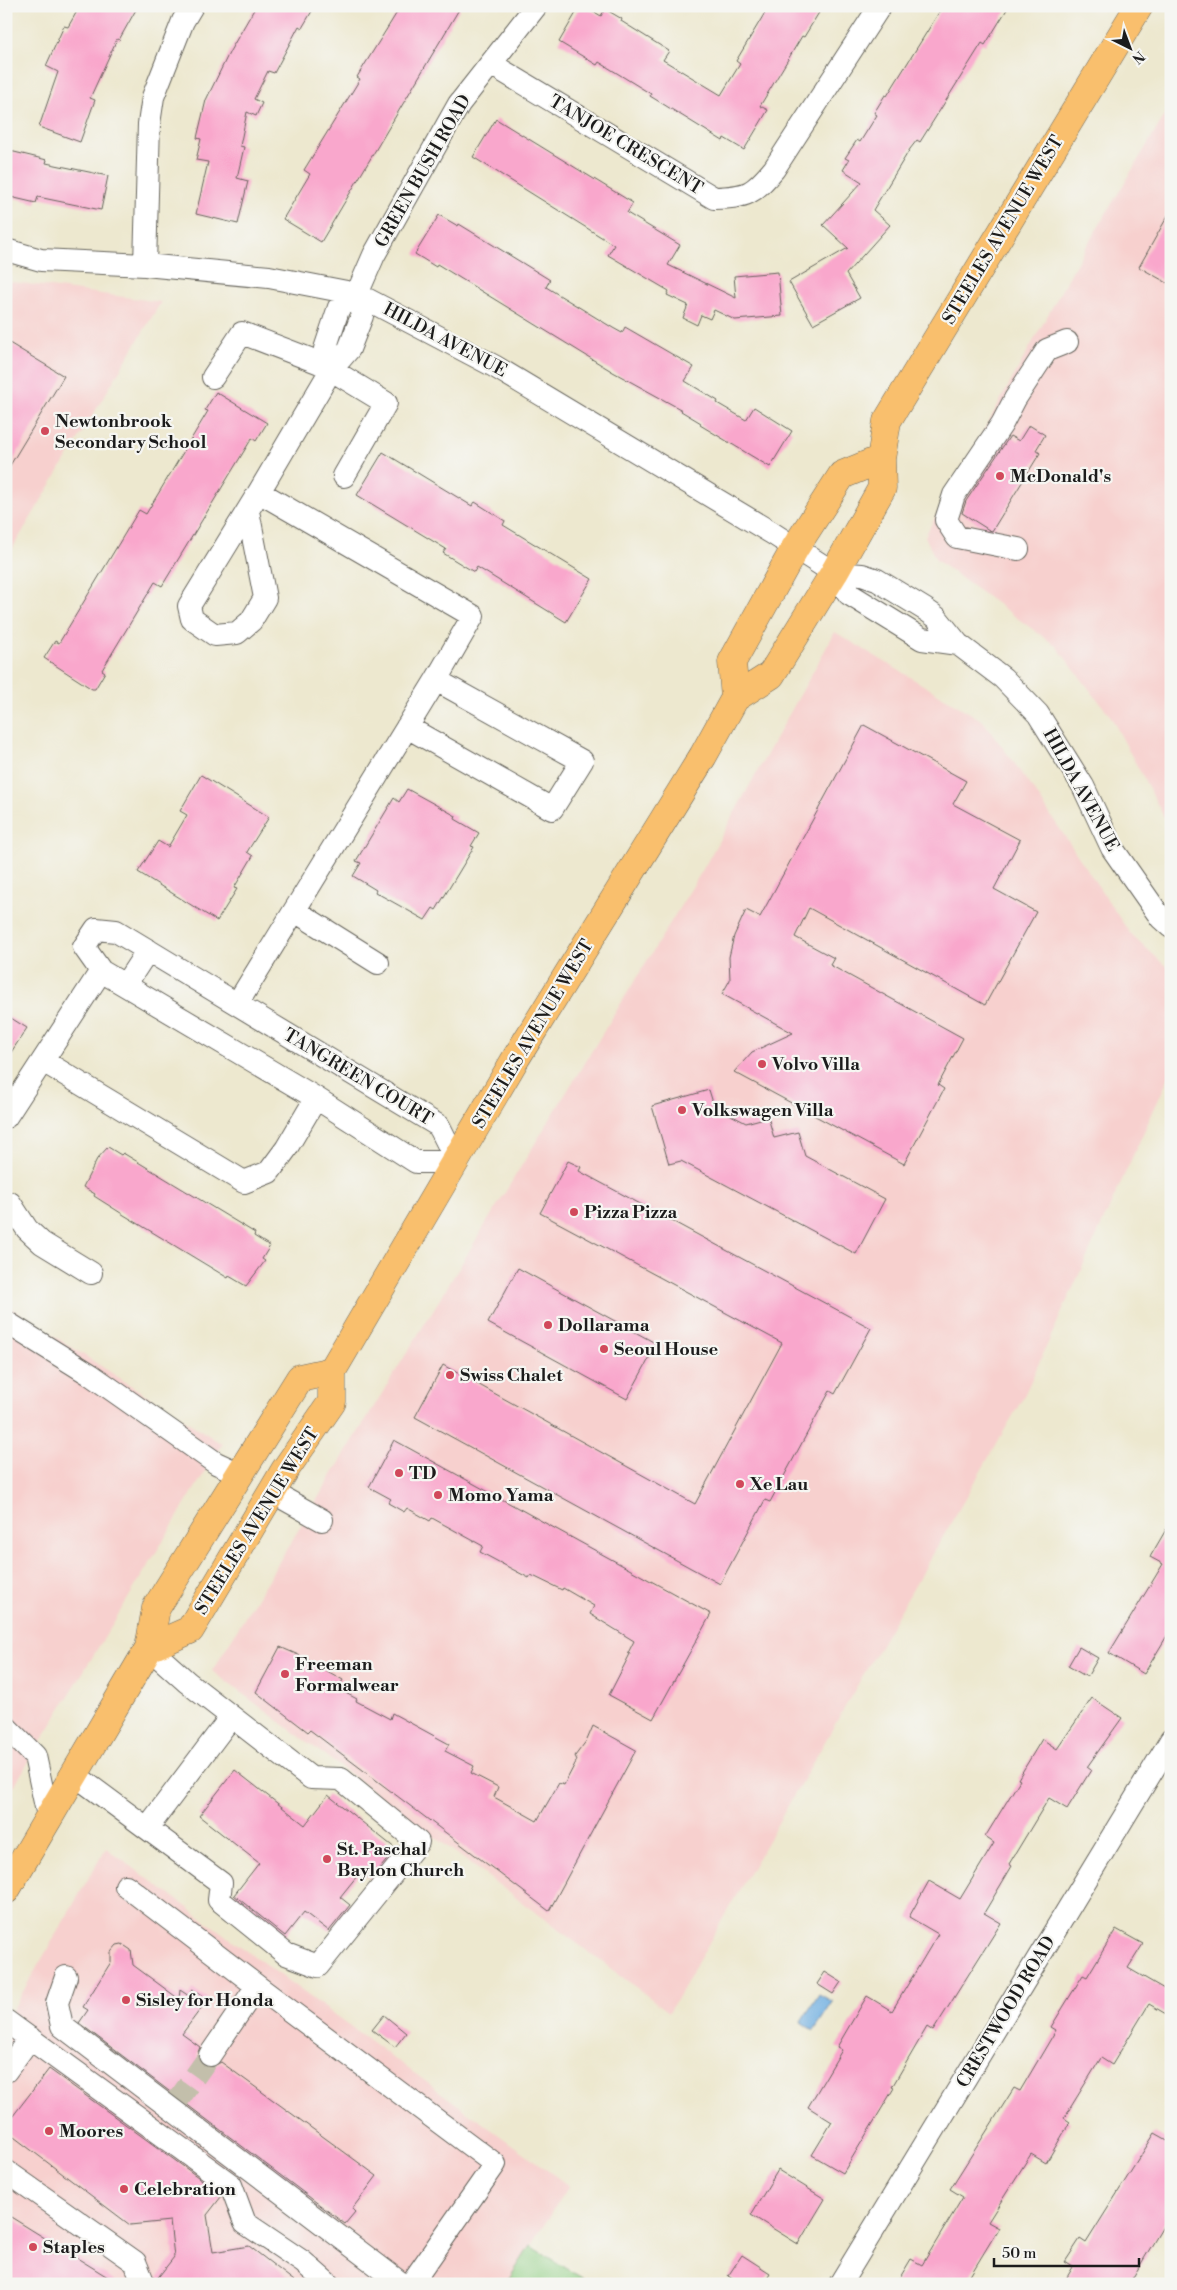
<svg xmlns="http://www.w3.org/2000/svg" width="1177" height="2290" font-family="'Libre Bodoni',serif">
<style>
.built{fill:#f7d0ce}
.green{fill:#91cf85;stroke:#567650}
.water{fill:#6eaee1;stroke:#45657e}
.building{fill:#f9a7cc}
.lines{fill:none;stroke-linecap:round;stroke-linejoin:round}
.minor-tunnel{stroke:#c3bfab;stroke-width:22;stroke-dasharray:22 11;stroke-linecap:butt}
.minor-casing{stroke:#65635b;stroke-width:24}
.major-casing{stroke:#65635b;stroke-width:29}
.minor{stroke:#fff;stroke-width:22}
.major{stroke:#f9bf6d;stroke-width:28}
.poi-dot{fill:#d1495b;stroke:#f6f6f2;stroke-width:2}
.labels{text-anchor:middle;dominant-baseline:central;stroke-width:4.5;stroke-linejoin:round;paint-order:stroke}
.street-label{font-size:18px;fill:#1c1c1c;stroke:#f6f6f2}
.poi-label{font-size:18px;font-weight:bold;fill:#1c1c1c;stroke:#f6f6f2;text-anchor:start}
</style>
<rect width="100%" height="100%" fill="#f6f6f2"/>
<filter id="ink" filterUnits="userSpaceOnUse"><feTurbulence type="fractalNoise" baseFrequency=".02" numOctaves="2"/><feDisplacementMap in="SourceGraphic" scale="10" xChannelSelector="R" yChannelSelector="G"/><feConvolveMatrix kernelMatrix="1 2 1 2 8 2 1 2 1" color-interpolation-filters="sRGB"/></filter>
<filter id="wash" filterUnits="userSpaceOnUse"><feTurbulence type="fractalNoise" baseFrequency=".0096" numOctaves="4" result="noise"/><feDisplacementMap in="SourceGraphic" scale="20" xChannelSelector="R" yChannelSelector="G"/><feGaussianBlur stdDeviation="1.12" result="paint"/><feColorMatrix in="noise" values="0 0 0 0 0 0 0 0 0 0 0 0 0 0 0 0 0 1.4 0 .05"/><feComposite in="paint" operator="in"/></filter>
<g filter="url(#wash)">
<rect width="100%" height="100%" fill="#ede8cf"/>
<path class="built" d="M 1171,105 L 1171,830 L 1111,717 L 1056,646 L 936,560 L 925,536 L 1080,257 Z
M 6,281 L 161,302 L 6,559 Z
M 835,632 L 983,721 L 1029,783 L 1129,932 L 1171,971 L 1171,1072 L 1023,1398 L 669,2012 L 212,1671 L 702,871 Z
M 6,1305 L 222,1444 L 6,1799 Z
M 106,1848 L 569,2186 L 506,2284 L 6,2284 L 6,2021 Z"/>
<path class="green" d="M 530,2246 L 592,2284 L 506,2284 Z"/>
<path class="water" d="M 819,1994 L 833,2002 L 814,2031 L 801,2022 Z"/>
<g id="blocks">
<path class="building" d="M 80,6 L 138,6 L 119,40 L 117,39 L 90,98 L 95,100 L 80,142 L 39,127 L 58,72 L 46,66 L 64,26 L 68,27 Z
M 256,6 L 315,6 L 302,28 L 299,26 L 274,73 L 268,71 L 254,99 L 262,103 L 256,116 L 247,112 L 240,146 L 244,147 L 237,178 L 248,181 L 238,224 L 196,214 L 208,162 L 196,160 L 201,139 L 197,138 L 206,100 L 230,51 Z
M 401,6 L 461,6 L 321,242 L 283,219 L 310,174 L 304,170 L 360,79 L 357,77 Z
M 580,6 L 585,6 L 601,16 L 605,9 L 622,19 L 621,21 L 669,51 L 663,60 L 721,95 L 740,64 L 736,61 L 769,6 L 823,6 L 804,37 L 802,36 L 760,106 L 768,110 L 744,150 L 724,138 L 723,141 L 650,96 L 651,94 L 599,62 L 597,65 L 559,42 Z
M 943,6 L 1009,6 L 985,45 L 982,43 L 920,142 L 917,140 L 910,149 L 873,210 L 890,225 L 846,274 L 860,298 L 813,324 L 789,282 L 848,248 L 823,225 L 862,182 L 843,170 L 849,160 L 845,158 L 857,140 L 860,142 L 877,115 L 874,113 L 885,95 L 887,96 Z
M 496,119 L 633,203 L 627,213 L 680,245 L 668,265 L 736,298 L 734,276 L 778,272 L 782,316 L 735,320 L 714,310 L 710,319 L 701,315 L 697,325 L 683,318 L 688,305 L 667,295 L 669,291 L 608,255 L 614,245 L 473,157 Z
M 6,150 L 47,160 L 46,163 L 108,176 L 101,210 L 38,197 L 36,203 L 6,196 Z
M 1171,210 L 1171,285 L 1139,267 Z
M 439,215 L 458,226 L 459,224 L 550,280 L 546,287 L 613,328 L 622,333 L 625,327 L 694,367 L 685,381 L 718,401 L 717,403 L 746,420 L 754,407 L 792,431 L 770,467 L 700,425 L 701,423 L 681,411 L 682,410 L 613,372 L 437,264 L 436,267 L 415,254 Z
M 6,341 L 64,376 L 6,472 Z
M 216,392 L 267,423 L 256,441 L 252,438 L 162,586 L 155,582 L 102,670 L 105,672 L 95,689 L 92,689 L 44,658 L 55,641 L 59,643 L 139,510 L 146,514 L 208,411 L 205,410 Z
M 1029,425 L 1045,435 L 1036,450 L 1040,453 L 992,531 L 989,530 L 962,513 L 966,501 L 1010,436 L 1019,441 Z
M 383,452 L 472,506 L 475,502 L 505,521 L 503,525 L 592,579 L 566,622 L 477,567 L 474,572 L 443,553 L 446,549 L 357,495 Z
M 864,725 L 966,781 L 953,804 L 1020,840 L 994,889 L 1036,912 L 985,1005 L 809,908 L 795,937 L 834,958 L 830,965 L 963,1038 L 938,1085 L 944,1089 L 904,1164 L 734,1072 L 752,1052 L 793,1033 L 722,994 L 730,980 L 729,957 L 734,936 L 746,910 L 760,917 Z
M 201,775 L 269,817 L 247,852 L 253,856 L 234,888 L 237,889 L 217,921 L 138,872 L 158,841 L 168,847 L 187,815 L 180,811 Z
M 407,789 L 456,816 L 455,819 L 479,833 L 471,846 L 474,847 L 436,910 L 433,908 L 425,920 L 375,892 L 376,890 L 353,876 L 361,863 L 356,861 L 394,798 L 399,802 Z
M 6,1015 L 27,1028 L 6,1060 Z
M 709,1090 L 714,1106 L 746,1123 L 768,1117 L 774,1138 L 798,1132 L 805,1156 L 885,1199 L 856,1254 L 681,1161 L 669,1164 L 652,1106 Z
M 108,1147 L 121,1155 L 123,1153 L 227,1216 L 255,1233 L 254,1236 L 270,1246 L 262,1259 L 265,1261 L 246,1286 L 229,1276 L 228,1278 L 124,1215 L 94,1196 L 95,1194 L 83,1187 L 97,1159 Z
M 568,1161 L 581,1167 L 579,1171 L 871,1328 L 835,1394 L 830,1391 L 770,1502 L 765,1500 L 720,1584 L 415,1417 L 443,1365 L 695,1504 L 782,1343 L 540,1213 Z
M 518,1268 L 657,1344 L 627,1399 L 488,1323 Z
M 394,1440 L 711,1614 L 653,1719 L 609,1695 L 630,1654 L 628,1653 L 634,1641 L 590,1614 L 594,1606 L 563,1588 L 562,1590 L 531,1575 L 529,1578 L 510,1568 L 480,1552 L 483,1546 L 432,1518 L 430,1521 L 407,1508 L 404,1512 L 388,1503 L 391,1499 L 369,1487 Z
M 1171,1521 L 1171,1629 L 1144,1674 L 1109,1653 L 1163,1564 L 1150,1557 Z
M 280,1647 L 303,1657 L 343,1680 L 338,1689 L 357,1699 L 356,1701 L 390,1719 L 392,1713 L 449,1744 L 445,1751 L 474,1766 L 471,1773 L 498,1787 L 494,1797 L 537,1821 L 559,1783 L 564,1785 L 577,1760 L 575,1756 L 587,1740 L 593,1726 L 636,1750 L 549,1911 L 310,1730 L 308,1732 L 256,1692 Z
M 1079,1647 L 1098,1658 L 1087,1677 L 1068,1666 Z
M 1092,1698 L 1122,1718 L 1087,1767 L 1091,1770 L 1067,1809 L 1049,1798 L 1009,1864 L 1012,1866 L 984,1913 L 1001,1923 L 933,2031 L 927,2027 L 892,2087 L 894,2088 L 843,2173 L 812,2155 L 832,2122 L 808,2107 L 842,2050 L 837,2047 L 867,1996 L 892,2011 L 938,1934 L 909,1917 L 929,1881 L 960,1899 L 994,1843 L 985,1837 L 1020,1780 L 1018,1779 L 1042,1739 L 1057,1749 Z
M 235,1770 L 305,1825 L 328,1795 L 396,1849 L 371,1879 L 361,1871 L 340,1897 L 350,1905 L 329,1931 L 304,1912 L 285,1936 L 234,1895 L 259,1863 L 199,1816 Z
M 1116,1929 L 1143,1944 L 1128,1968 L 1171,1993 L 1171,2005 L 1166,2014 L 1149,2004 L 1112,2065 L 1101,2058 L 1064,2118 L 1070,2122 L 1046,2163 L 1031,2154 L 988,2222 L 999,2228 L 965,2284 L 896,2284 L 911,2259 L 922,2265 L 963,2197 L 950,2189 L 1014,2088 L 1020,2091 L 1056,2030 L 1051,2027 L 1083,1975 L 1087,1977 Z
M 122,1944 L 131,1950 L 133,1965 L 179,1999 L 180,1990 L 189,1996 L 192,1989 L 208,1999 L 182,2034 L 200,2047 L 197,2055 L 202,2066 L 210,2068 L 221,2062 L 377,2176 L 352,2209 L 355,2212 L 345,2224 L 79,2023 L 88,2010 L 83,2007 L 111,1962 L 111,1952 L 117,1945 Z
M 825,1972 L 841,1982 L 833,1994 L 817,1984 Z
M 384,2015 L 406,2033 L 395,2047 L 372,2030 Z
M 49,2069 L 220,2193 L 221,2197 L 207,2215 L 213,2252 L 249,2246 L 298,2284 L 157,2284 L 156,2280 L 174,2257 L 170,2221 L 130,2225 L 6,2131 L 6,2125 Z
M 1155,2133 L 1171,2142 L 1171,2213 L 1135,2274 L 1129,2284 L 1063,2284 L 1073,2267 L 1065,2262 L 1080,2239 L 1086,2243 Z
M 778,2170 L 825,2199 L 798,2244 L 751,2215 Z
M 6,2214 L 119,2284 L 6,2284 Z
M 742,2255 L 770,2273 L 763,2284 L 740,2284 L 728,2276 Z"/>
</g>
</g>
<g filter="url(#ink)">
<use href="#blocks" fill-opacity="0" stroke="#65635b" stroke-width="1"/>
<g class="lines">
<path class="minor-tunnel" d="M 176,2103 L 210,2055"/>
<defs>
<path id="minor" d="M 491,64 L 714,198 C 748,197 753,194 774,169 L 880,6
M 6,250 L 41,260 L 145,265 L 269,277 L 357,294 L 494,366 L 772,533 L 834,573 L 849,594 L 922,639 L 958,644
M 145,265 L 149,124 L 153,97 L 183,21 L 192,6
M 357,294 L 362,316 L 349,349 L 331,370 L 259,492 L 473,616 L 436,680
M 357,294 L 374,255 L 459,104 L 536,6
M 331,370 L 325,349 L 339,307 L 357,294
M 213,377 L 242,333 L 320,363 L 386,403 L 344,476
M 248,511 L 265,598 L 251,621 L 237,633 L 215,635 L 192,619 L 189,606 L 259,492
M 1018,549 L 957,537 L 946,520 L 954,495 L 1002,424 L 1015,399 L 1047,350 L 1067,342
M 834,573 L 862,575 L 877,580 L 926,610 L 936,617 L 958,644 L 1003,678 L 1038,714 L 1083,786 L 1112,848 L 1161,918 L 1171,927
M 295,911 L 378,963
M 96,929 L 116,931 L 439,1126 L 457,1162 L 416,1162 L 316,1098 L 101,971 L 84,947 Z
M 125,985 L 148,950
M 237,1004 L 436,680 L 582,761 L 552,809 L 407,727
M 43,1061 L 244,1182 L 269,1172 L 286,1149 L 316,1098
M 6,1117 L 101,971
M 10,1203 L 27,1229 L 42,1243 L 91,1273
M 6,1322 L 91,1375 L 216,1463 L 240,1474
M 272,1492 L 322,1520
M 6,1727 L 35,1756 L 49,1821
M 75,1775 L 221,1883 L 219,1900 L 286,1954 L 318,1966 L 418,1842 L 341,1779 L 311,1778 L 187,1682 L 149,1648
M 148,1827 L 231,1717
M 126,1886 L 257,1986 L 210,2055
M 66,1977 L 57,2003 L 62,2026 L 402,2284
M 257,1986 L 495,2164 L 411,2284
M 6,2021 L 231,2185 L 245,2223 L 303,2262 L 328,2284
M 6,2071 L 30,2038
M 6,2171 L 135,2262 L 144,2284
M 840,2284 L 1171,1740"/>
<path id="major" d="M 735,698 L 732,662 L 795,548 L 842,475 L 881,459
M 149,1648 L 190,1630 L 285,1470 L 332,1402 L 332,1371 L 516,1058 L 703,756 L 735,698 L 771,675 L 834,573 L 882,488 L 881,459 L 887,421 L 1139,6
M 6,1890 L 149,1648 L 156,1608 L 300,1378 L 332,1371"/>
</defs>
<use href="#minor" class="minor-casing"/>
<use href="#major" class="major-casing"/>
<use href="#minor" class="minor"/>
<use href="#major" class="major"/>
</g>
</g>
<g class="poi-dot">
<circle cx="45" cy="431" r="5"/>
<circle cx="1000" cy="476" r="5"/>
<circle cx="762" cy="1064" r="5"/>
<circle cx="682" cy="1110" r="5"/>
<circle cx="574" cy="1212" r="5"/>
<circle cx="548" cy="1325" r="5"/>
<circle cx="604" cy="1349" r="5"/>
<circle cx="450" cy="1375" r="5"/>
<circle cx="399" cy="1473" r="5"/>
<circle cx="740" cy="1484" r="5"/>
<circle cx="438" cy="1495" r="5"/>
<circle cx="285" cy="1674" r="5"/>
<circle cx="327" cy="1859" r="5"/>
<circle cx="126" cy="2000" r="5"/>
<circle cx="49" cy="2131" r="5"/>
<circle cx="124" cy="2189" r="5"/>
<circle cx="33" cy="2247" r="5"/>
</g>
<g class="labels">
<g class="street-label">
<text transform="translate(626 145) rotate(31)">TANJOE CRESCENT</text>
<text transform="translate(423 171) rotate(-60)">GREEN BUSH ROAD</text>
<text transform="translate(1003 230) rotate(-59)">STEELES AVENUE WEST</text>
<text transform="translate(445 340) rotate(28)">HILDA AVENUE</text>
<text transform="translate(1081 790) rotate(61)">HILDA AVENUE</text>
<text transform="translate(533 1034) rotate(-59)">STEELES AVENUE WEST</text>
<text transform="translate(358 1077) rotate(31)">TANGREEN COURT</text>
<text transform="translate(257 1521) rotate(-58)">STEELES AVENUE WEST</text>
<text transform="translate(1006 2012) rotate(-59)">CRESTWOOD ROAD</text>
</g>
<g class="poi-label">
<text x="55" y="421">Newtonbrook<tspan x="55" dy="21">Secondary School</tspan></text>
<text x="1010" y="476">McDonald's</text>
<text x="772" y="1064">Volvo Villa</text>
<text x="692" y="1110">Volkswagen Villa</text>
<text x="584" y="1212">Pizza Pizza</text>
<text x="558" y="1325">Dollarama</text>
<text x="614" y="1349">Seoul House</text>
<text x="460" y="1375">Swiss Chalet</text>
<text x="409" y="1473">TD</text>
<text x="750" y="1484">Xe Lau</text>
<text x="448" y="1495">Momo Yama</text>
<text x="295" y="1664">Freeman<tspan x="295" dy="21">Formalwear</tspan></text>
<text x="337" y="1849">St. Paschal<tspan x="337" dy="21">Baylon Church</tspan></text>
<text x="136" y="2000">Sisley for Honda</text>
<text x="59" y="2131">Moores</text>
<text x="134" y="2189">Celebration</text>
<text x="43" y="2247">Staples</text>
</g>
</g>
<rect width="1177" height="2290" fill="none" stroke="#f6f6f2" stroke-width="25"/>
<g transform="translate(1130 48) rotate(138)" stroke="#f6f6f2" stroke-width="4" paint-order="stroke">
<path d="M0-4L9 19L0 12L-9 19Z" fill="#1c1c1c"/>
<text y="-8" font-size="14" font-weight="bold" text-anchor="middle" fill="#1c1c1c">N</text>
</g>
<path d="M994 2258v8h145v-8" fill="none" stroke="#1c1c1c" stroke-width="2.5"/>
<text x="1002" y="2258" font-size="15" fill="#1c1c1c" stroke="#f6f6f2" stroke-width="4" paint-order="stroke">50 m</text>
</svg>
